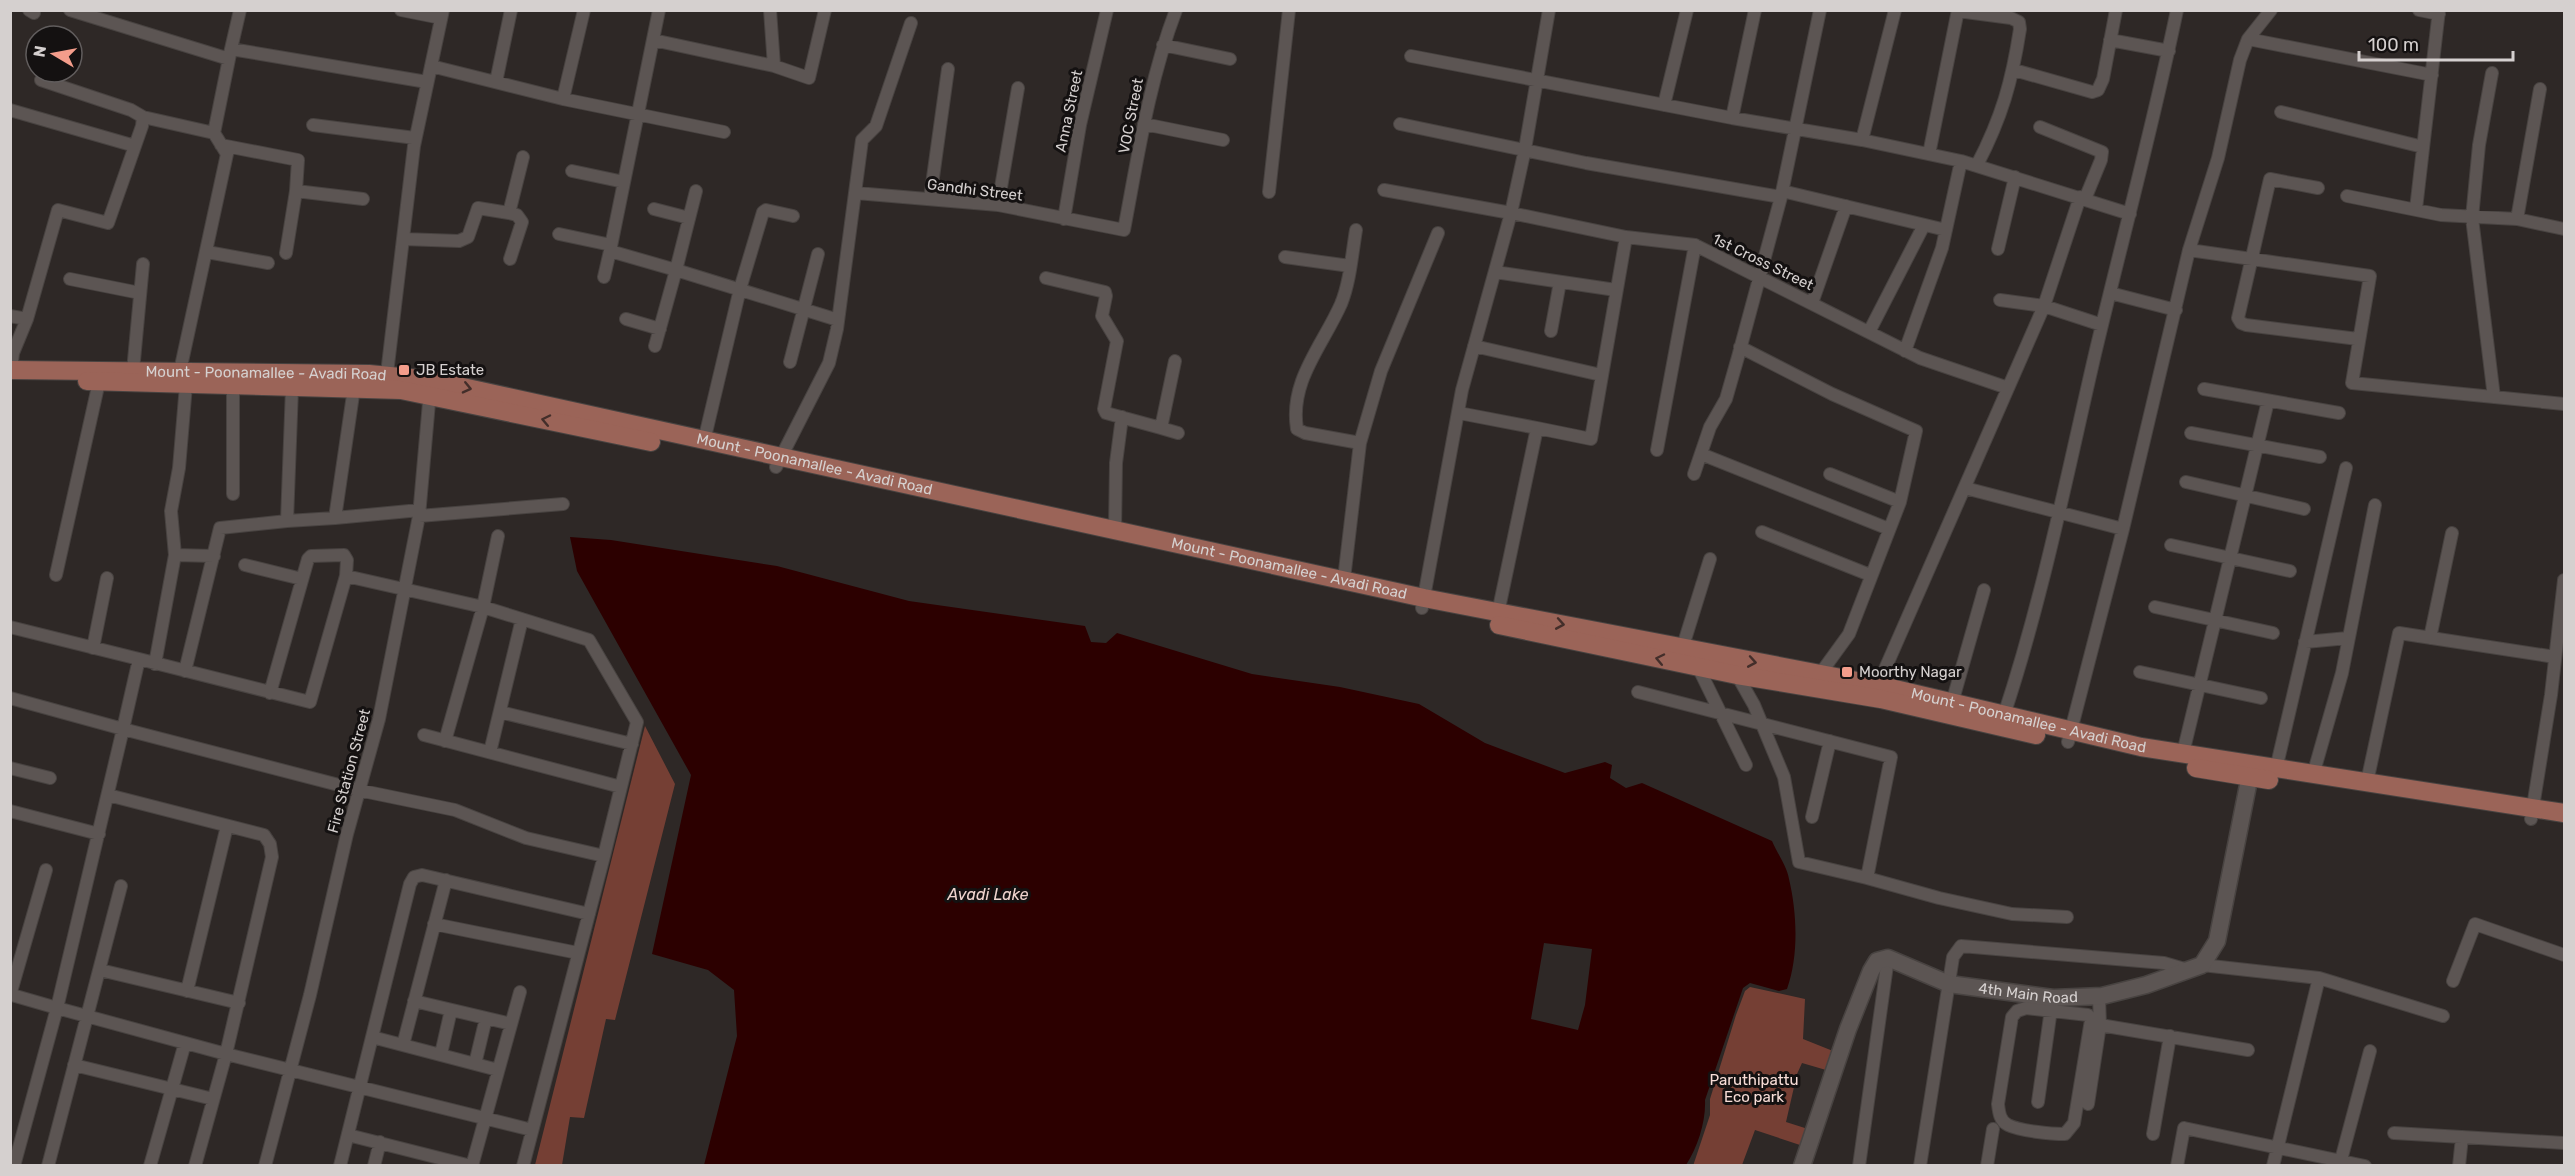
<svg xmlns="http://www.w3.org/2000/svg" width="2575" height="1176" font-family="Rubik,sans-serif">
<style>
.green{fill:#753f34}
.water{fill:#2c0000;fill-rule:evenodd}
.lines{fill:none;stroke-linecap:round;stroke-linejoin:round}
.minor-casing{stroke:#484341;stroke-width:14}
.secondary-casing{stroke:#484341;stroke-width:19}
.primary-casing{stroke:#484341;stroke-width:20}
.minor{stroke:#5c5553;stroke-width:12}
.secondary{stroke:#5c5553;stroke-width:16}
.primary{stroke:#9b6458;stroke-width:18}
.oneway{stroke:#432e2a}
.poi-dot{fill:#f49d8b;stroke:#141111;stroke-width:2}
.labels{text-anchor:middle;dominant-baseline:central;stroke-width:6;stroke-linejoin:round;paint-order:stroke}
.street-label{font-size:15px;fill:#d5d0cf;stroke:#141111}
.poi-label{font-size:15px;fill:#d5d0cf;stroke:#141111;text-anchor:start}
.park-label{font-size:15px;fill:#f8ddd7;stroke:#141111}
.water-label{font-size:16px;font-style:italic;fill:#efd4ce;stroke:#141111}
</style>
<rect width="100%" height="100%" fill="#2e2826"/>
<path class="green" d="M 645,726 L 675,784 L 615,1020 L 606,1019 L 584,1118 L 570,1117 L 562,1165 L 535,1165 Z
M 1750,987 L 1805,999 L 1803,1039 L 1833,1051 L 1826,1070 L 1802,1063 L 1797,1074 L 1786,1122 L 1808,1129 L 1803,1146 L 1755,1130 L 1742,1165 L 1693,1166 L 1710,1115 L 1710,1099 L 1736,1015 L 1745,991 Z"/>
<path class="water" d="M 570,537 L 611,540 L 777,566 L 909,601 L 1085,626 L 1091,642 L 1106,643 L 1117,633 L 1252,674 L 1340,687 L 1419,704 L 1485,743 L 1565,773 L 1605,762 L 1612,765 L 1610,778 L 1626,788 L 1642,783 L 1772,841 C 1777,853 1787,866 1789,879 C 1797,913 1799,955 1787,989 L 1779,991 L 1750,983 L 1743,988 L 1705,1100 C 1706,1121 1698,1147 1686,1165 L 704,1165 L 737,1036 L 734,990 L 708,970 L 652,954 L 691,775 L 577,571 ZM 1544,943 L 1592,949 L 1585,1005 L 1578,1030 L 1531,1019 Z"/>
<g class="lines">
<defs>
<path id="minor" d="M 29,10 L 34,13
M 70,10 L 229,59
M 401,10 L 441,18
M 2419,10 L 2439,14
M 1958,11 L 2011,18 L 2019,22 L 2020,29 C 2012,81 2002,117 1977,165
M 2248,39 L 2432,75
M 653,40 L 774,66 L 770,10
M 2110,40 L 2169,51
M 1163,45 L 1230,59
M 231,49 L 240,10
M 1411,56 L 1732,118 L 1862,140 L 1961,161 L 2130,214
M 431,66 L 563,99 L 584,10
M 774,66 L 809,78 L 825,10
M 2014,70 L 2092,92 L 2098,90 L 2103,79 L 2116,10
M 2492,73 L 2479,145 L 2472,218 L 2494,397
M 496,82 L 511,10
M 563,99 L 724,132
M 1664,105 L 1687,10
M 10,110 L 135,146
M 2281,112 L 2423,147
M 143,117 L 214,133
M 1732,118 L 1755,10
M 1144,124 L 1223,140
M 1400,124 L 1586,163 L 1781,197
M 313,125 L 415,138
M 2040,127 L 2102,152 L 2101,160 L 2085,199
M 1862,140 L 1895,10
M 221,145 L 298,160 L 296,191 L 286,253
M 1929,154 L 1958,10
M 572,171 L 624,182
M 2318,188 L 2270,179 L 2238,318 L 2241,323 L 2246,325 L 2358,339
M 1384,190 L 1511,213 L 1626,237 L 1695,245 L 1920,358 L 2008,388
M 296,191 L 363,199
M 696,191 L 676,270 L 838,320
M 1782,191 L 1946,230
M 1269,192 L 1289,10
M 856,193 L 998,205 L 1124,230 C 1138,156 1149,81 1176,10
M 2347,196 L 2441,215 L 2517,219 L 2564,229
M 930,199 L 948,69
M 998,205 L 1018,88
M 654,209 L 689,218
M 2416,209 L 2439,10
M 509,213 L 517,215 L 522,222 L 510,259
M 1064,219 L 1080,125 L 1107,10
M 2517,219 L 2540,89
M 559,234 L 611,245
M 403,239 L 459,241 L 468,237 L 478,208 L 509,213 L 523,157
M 1998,249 L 2015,177
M 2189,250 L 2370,276 L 2352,383 L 2564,404
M 207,252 L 268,263
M 1285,257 L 1350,266
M 1495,272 L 1616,290
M 604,277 L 610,251
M 1046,278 L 1105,292 L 1106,296 L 1102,316 L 1117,341 L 1104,409 L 1106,413 L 1161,428 L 1175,361
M 70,279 L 140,293
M 2110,293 L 2176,310
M 2000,300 L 2044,306 L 2080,197
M 1812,303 L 1846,206
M 10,316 L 27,319
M 626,319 L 660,329
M 1551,331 L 1560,282
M 1869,332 L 1924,225
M 655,346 L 676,270 L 610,251 L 659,10
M 1474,346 L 1601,375
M 1740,347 L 1832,394 L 1916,431 L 1900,502 L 1849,634 L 1820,674
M 1905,351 L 1942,248 L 1961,161
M 790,362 L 818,254
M 11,370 L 13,353 L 27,319 L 58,210 L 108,223 L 142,126 L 143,117 L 131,110 L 41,80
M 133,371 L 143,264
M 180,371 L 227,154 L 214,133 L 231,49 L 427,82
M 386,382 L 414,146 L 443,10
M 292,388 L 287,521 L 335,518 L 354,388
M 2204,389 L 2339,413
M 1459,413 L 1537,428 L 1498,613
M 1161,428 L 1178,433
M 1537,428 L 1591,439 L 1626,237
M 2191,433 L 2320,457
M 704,441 L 740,289 L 763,212 L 766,210 L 793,216
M 1360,443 L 1381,371 L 1438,233
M 1657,450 L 1695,245
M 1701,454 L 1889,529
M 776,467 L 829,363 L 837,329 L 862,140 L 876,126 L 911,23
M 1694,474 L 1710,427 L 1726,399 L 1738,357 L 1781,197 L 1820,10
M 1830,474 L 1900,502
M 2186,482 L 2304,509
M 1965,488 L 2123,529
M 233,494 L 233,385
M 419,516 L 563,504
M 335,518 L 420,510
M 1115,531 L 1116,463 L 1122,417
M 1762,532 L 1870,575
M 2171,545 L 2290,571
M 175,555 L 171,511 L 179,468 L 186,385
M 245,565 L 302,579
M 56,575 L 99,382
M 1344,579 L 1360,443 L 1305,433 L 1297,429 C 1289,381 1323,345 1341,304 C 1350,282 1352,254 1356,230
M 2155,607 L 2273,633
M 1422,608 L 1462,390 L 1511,213 L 1525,149 L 1549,10
M 10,627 L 139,659 L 123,729 L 10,698
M 2430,638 L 2452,533
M 2305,642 L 2348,638
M 1683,646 L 1710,559
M 93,648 L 107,578
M 139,659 L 310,702 L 346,576 L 483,607 L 589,640 L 637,722 L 604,856
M 155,664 L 175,555 L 214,556
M 1698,667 L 1746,765
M 185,671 L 220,528 L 287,521
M 2140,672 L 2261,698
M 1737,675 L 1754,705 L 1784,777 L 1799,862 L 1867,878
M 1878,685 L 2044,306 L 2102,325
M 1638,692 L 1891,757 L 1867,878 L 1939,898 L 2012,914 L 2067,917
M 270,693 L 308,559 L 311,556 L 344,555 L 347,560 L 346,576
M 1952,703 L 1984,590
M 500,712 L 632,744
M 2004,715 C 2043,597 2067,475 2095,354 C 2122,240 2153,126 2177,10
M 424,735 L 621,787
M 445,741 L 483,607 L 498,536
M 2068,742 L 2123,529 L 2189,250 L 2218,158 L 2240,60 L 2248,39 L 2271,10
M 490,752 L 522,619
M 2183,753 L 2268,401
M 10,768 L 50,778
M 2276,769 L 2346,468
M 2313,775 L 2342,673 L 2375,505
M 2367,782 L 2399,633 L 2555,657
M 108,795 L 264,835 L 270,844 L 272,857 L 226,1054 L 195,1166
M 10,811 L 99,834
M 1812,817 L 1830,741
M 2531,819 L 2551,695 L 2564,580
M 434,924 L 578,953
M 2202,965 L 2319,978 L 2443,1016
M 100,970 L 239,1003
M 2453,981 L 2475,924 L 2564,955
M 187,991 L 227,826
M 10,995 L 46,870
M 12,995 L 57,1008 L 14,1166
M 414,1001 L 511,1024
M 2026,1008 L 2088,1015 L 2091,1020 L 2074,1123 L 2065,1134 C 2051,1134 2020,1131 2008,1125 C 2000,1121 1999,1113 1998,1104 L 2012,1017 L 2017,1011 Z
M 2100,1025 L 2248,1050
M 372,1037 L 498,1070
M 403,1045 L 446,880
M 441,1054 L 451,1010
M 475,1064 L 486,1018
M 74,1065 L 213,1099
M 2038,1102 L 2052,1002
M 2088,1104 L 2100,1025 L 2099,997
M 2394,1133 L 2564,1143
M 2153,1134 L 2170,1036
M 348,1135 L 471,1166
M 2341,1160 L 2370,1051
M 48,1166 L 121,886
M 150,1166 L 185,1043
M 265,1166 L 310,995 L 347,834 L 379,719 L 419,516 L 430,391
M 340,1166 L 410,884 L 414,877 L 422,875 L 589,914
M 374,1166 L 380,1142
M 472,1166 L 520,992
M 523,1166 L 604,856 L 526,838 L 455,810 L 358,790 L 123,729 L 57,1008 L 226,1054 L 532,1130
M 1859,1166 L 1888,958
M 1920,1166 L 1953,957 L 1961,946 L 2164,963 L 2188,970
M 1987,1166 L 1993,1129
M 2177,1166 L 2184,1128 L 2365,1166
M 2273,1166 L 2319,978
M 2459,1166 L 2462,1137"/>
<g id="secondary">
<path id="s1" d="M 1802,1166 L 1848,1029 L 1871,971 L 1877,961 L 1888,958 L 1949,984 L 2053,998 L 2102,996 L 2146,985 L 2202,965 L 2217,941 L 2252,765"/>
</g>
<g id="primary">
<path id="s2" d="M 10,370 L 369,374 L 431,380 L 1424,598 L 1878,685 L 2141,747 L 2564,813"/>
<path d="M 87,381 L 401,390 L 651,442"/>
<path d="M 1499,625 L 1737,675 L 1881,699 L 2036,735"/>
<path d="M 2196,768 L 2269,780"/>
</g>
</defs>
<use href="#minor" class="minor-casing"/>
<use href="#secondary" class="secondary-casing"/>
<use href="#primary" class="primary-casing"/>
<use href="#minor" class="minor"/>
<use href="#secondary" class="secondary"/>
<use href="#primary" class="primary"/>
</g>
<defs><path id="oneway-chevron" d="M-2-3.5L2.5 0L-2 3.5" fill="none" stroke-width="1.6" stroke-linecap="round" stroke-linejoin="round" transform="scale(1.5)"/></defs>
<g class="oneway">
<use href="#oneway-chevron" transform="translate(467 388) rotate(13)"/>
<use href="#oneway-chevron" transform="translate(546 420) rotate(-168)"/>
<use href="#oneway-chevron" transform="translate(1560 624) rotate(10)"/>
<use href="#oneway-chevron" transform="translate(1660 659) rotate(-168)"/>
<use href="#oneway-chevron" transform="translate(1752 662) rotate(10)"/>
</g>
<g class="poi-dot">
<rect x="398" y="364" width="12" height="12" rx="3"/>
<rect x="1841" y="666" width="12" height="12" rx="3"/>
</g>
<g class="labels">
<g class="street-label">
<text transform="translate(1069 111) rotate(-78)">Anna Street</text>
<text transform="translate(1131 116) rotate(-79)">VOC Street</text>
<text transform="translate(975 190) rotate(7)">Gandhi Street</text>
<text transform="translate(1763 262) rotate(26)">1st Cross Street</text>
<text stroke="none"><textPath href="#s2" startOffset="256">Mount - Poonamallee - Avadi Road</textPath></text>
<text stroke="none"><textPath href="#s2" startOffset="814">Mount - Poonamallee - Avadi Road</textPath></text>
<text stroke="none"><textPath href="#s2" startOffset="1300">Mount - Poonamallee - Avadi Road</textPath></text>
<text stroke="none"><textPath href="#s2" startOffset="2055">Mount - Poonamallee - Avadi Road</textPath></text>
<text transform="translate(349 771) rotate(-75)">Fire Station Street</text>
<text stroke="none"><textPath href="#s1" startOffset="376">4th Main Road</textPath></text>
</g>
<g class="poi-label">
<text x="416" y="370">JB Estate</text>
<text x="1859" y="672">Moorthy Nagar</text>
</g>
<g class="park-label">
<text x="1754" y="1080">Paruthipattu<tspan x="1754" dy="17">Eco park</tspan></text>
</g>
<g class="water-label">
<text x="988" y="894">Avadi Lake</text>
</g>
</g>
<rect width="2575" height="1176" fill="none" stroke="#d5d0cf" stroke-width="24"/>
<g transform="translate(54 54) rotate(280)"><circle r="28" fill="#141111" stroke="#615d5d" stroke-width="1.5"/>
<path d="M0-4.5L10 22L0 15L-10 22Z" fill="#f49d8b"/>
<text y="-9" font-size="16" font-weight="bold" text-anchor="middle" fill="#d5d0cf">N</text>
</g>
<path d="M2359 51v9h154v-9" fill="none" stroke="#d5d0cf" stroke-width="3"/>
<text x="2368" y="51" font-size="18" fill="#d5d0cf" stroke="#141111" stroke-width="4.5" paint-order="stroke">100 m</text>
</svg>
